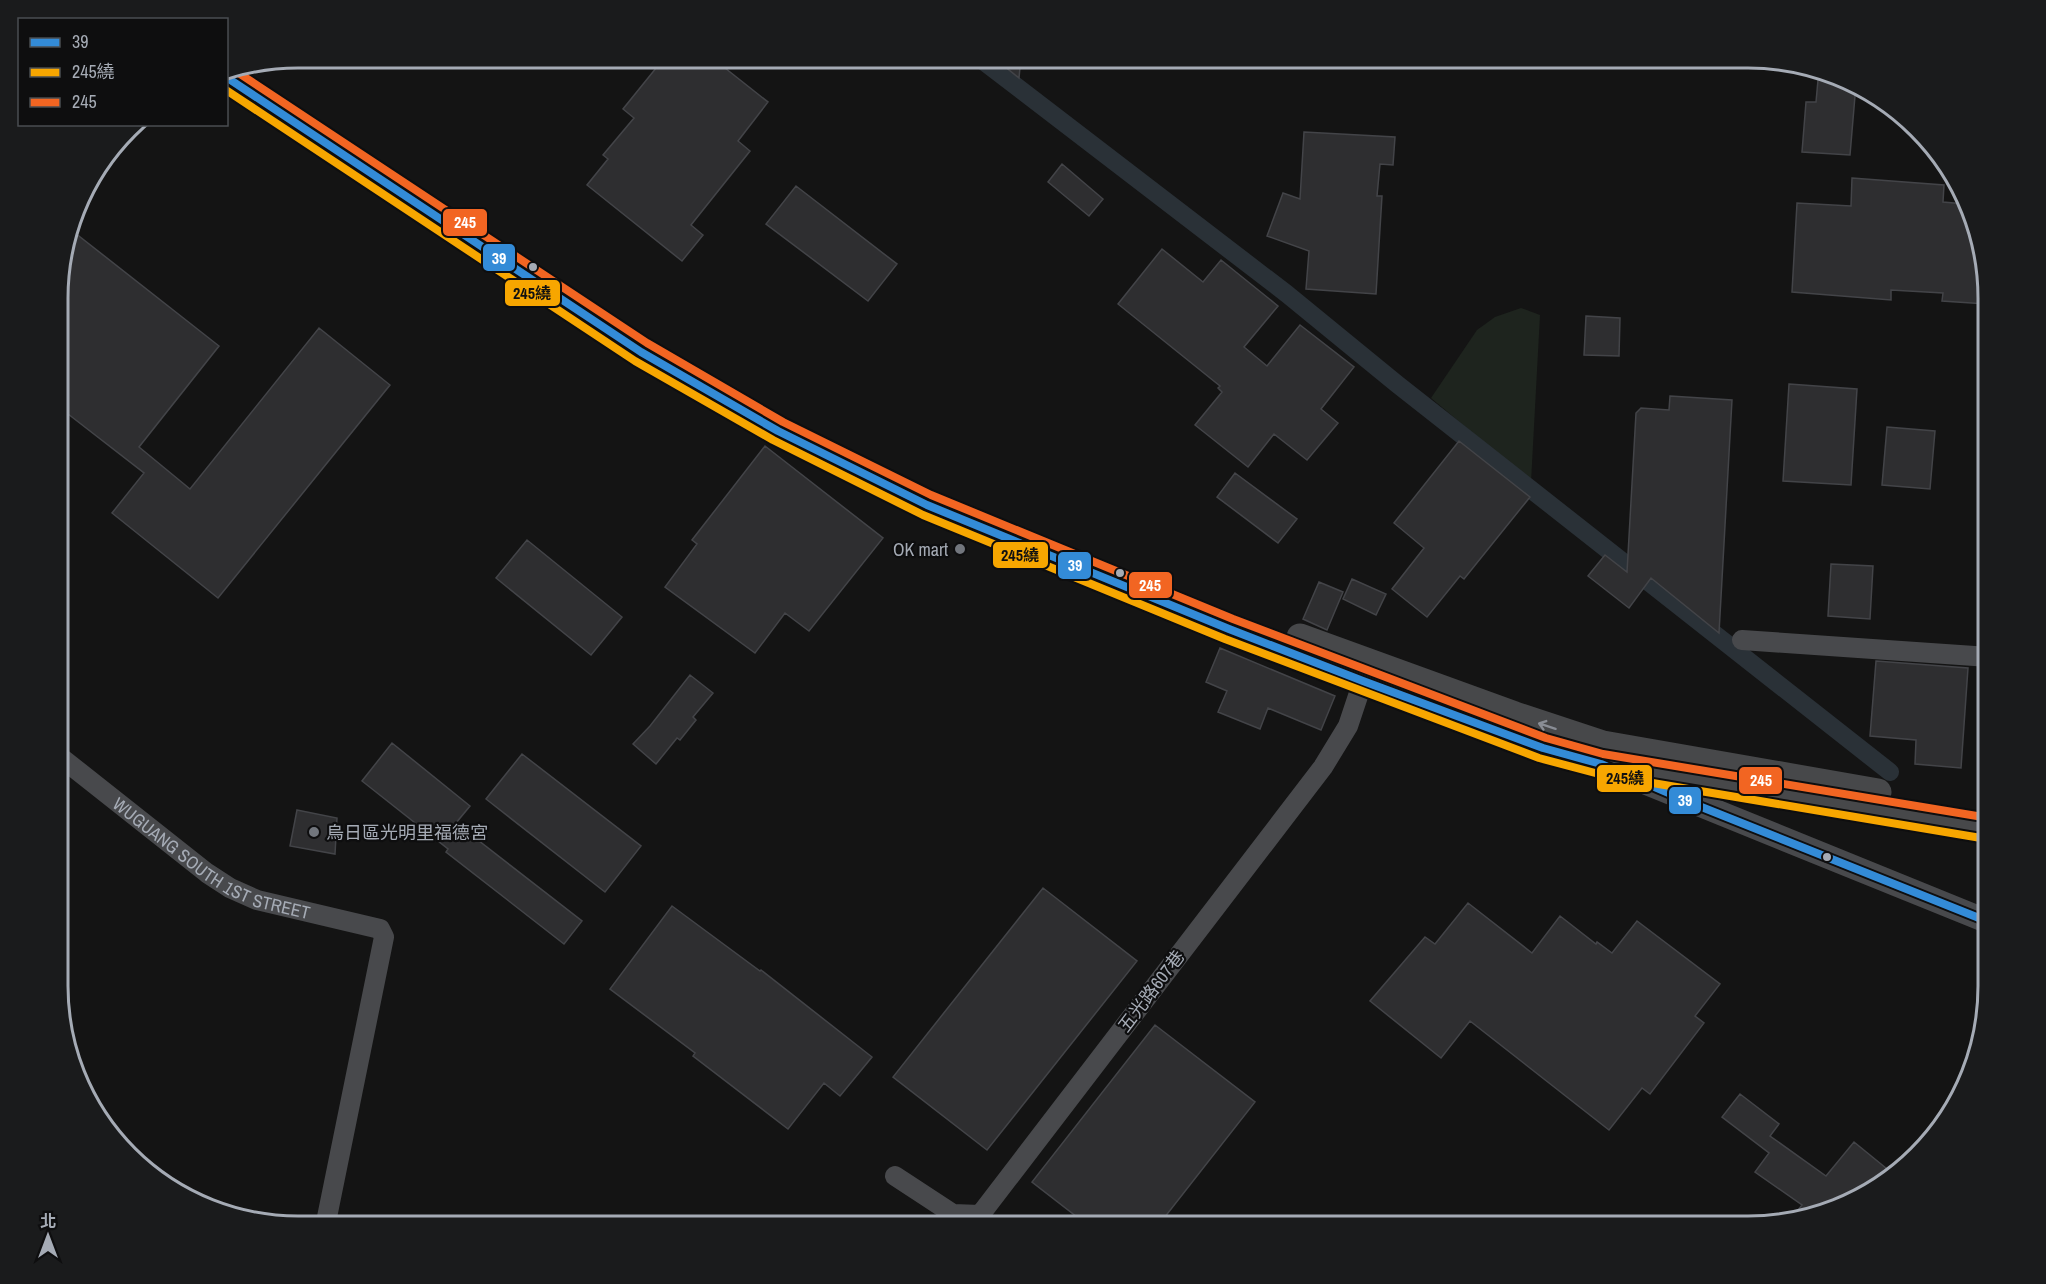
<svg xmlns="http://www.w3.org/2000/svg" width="2046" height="1284" font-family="'Archivo Narrow','Noto Sans TC',sans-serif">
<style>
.green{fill:#1e241e}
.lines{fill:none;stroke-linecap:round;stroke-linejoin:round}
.canal{stroke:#2a3137;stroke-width:18}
.building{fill:#2e2e30;stroke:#434448;stroke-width:1.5}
.minor{stroke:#48494c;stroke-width:20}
.tertiary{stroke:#48494c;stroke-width:24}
.secondary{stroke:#47484a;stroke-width:27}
.bus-1-casing{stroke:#0e0e0f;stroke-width:12}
.bus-2-casing{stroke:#0e0e0f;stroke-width:12}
.bus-3-casing{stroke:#0e0e0f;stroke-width:12}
.bus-1{stroke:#338bd7;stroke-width:8}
.bus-2{stroke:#f7a600;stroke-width:8}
.bus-3{stroke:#f26522;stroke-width:8}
.oneway{stroke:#898d95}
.bus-dot{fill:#a5abb5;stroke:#0e0e0f;stroke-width:2}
.poi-dot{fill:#72767d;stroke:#0e0e0f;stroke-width:2}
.labels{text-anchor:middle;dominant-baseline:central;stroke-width:4.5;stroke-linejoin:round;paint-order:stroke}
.poi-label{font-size:18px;fill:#a5abb5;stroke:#0e0e0f;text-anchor:end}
.street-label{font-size:18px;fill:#a5abb5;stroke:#0e0e0f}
.rim{fill:none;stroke:#a5abb5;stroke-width:3}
.line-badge{stroke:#0e0e0f;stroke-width:2}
.badge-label{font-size:16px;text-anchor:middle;font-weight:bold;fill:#fff}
.pale-badge-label{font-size:16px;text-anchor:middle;font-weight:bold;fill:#111}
</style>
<rect width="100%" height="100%" fill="#141414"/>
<path class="green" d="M 1521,308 L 1540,315 L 1531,482 L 1431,398 L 1477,330 L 1495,317 Z"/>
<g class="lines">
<path class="canal" d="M 978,57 L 1287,294 L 1397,384 L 1890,772"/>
</g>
<path class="building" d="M 665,57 L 711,57 L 768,102 L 738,141 L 750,151 L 691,225 L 703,235 L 682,261 L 587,185 L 608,159 L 603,155 L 634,118 L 623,109 Z
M 993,57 L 1021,57 L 1019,78 Z
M 1819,69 L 1826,70 L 1856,84 L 1850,155 L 1802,152 L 1806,102 L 1816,102 Z
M 1304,132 L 1395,137 L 1393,165 L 1380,164 L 1377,196 L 1382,196 L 1376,294 L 1306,289 L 1309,251 L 1267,236 L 1283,193 L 1300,199 Z
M 1062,164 L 1103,199 L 1089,216 L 1048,182 Z
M 1852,178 L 1944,185 L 1943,202 L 1965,204 L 1987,279 L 1986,304 L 1942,301 L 1943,293 L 1891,290 L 1891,300 L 1792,292 L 1797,203 L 1851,206 Z
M 796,186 L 897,264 L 868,301 L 766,224 Z
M 70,229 L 219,346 L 139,447 L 190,489 L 319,328 L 390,385 L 218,598 L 112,513 L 144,473 L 59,407 L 59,266 Z
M 1162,249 L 1203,282 L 1221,260 L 1278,306 L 1244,347 L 1267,366 L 1300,325 L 1354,367 L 1321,409 L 1338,423 L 1307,460 L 1274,434 L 1248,467 L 1195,425 L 1222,392 L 1218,388 L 1220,386 L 1118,304 Z
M 1586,316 L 1620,318 L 1619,356 L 1584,355 Z
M 1789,384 L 1857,389 L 1851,485 L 1783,481 Z
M 1670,396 L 1732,400 L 1719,633 L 1651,578 L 1629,608 L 1588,576 L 1605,555 L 1627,572 L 1636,413 L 1641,408 L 1669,410 Z
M 1887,427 L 1935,431 L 1930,489 L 1882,485 Z
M 1459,441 L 1530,497 L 1464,579 L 1460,576 L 1427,617 L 1392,589 L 1424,548 L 1394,523 Z
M 765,446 L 883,538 L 809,631 L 785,613 L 755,653 L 665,587 L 697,544 L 692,540 Z
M 1235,473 L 1297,519 L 1278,543 L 1217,497 Z
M 527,540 L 622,617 L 591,655 L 496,578 Z
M 1831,564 L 1873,566 L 1870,619 L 1828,616 Z
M 1352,579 L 1386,594 L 1376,615 L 1343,599 Z
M 1319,582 L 1343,592 L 1327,630 L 1303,619 Z
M 1220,648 L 1335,696 L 1321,730 L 1268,708 L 1260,729 L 1218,712 L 1227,691 L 1206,682 Z
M 1876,661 L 1968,668 L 1961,768 L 1915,764 L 1916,740 L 1870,736 Z
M 690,675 L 713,693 L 693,717 L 696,720 L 680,740 L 677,738 L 656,764 L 633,744 L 650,726 Z
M 392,743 L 470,806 L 456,823 L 582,921 L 564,944 L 446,852 L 448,849 L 362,781 Z
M 522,754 L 641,846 L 605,892 L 486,799 Z
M 297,810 L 337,818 L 335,854 L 290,846 Z
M 1043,888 L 1137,961 L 987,1150 L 893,1077 Z
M 1468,903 L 1532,953 L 1560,916 L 1596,944 L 1597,942 L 1612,953 L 1637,921 L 1720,984 L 1695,1016 L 1704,1023 L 1650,1094 L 1642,1088 L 1609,1130 L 1470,1021 L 1441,1058 L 1370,1001 L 1425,937 L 1435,944 Z
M 672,906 L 760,971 L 761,970 L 872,1057 L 840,1096 L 824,1083 L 788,1129 L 693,1056 L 695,1053 L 610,989 Z
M 1155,1025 L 1255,1102 L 1157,1227 L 1090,1227 L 1032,1182 Z
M 1740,1094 L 1779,1124 L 1770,1136 L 1826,1176 L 1854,1142 L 1892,1173 L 1869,1195 L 1792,1218 L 1802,1205 L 1755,1172 L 1769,1153 L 1722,1117 Z"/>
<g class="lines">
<g class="minor">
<path d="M 1742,640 L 1989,657"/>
<path id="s1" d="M 59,756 L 207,873 L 230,888 L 257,900 L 380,929 L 384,937 L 325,1227"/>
<path d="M 895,1176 L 953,1214 L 980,1215 L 1323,767 L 1348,726 L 1363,681"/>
</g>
<path class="tertiary" d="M 1624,774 L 1989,922"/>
<path class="secondary" d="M 226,77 L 513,266 L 641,352 L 778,431 L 927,505 L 1229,629 L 1543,748 L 1601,764 L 1989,829
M 1300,637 L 1515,715 L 1603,744 L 1878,792"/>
<defs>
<path id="bus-1" d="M 226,77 L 641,352 L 778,431 L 927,505 L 1229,629 L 1363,681 L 1543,748 L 1601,764 L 1699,806 L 1989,922"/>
<path id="bus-2" d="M 226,90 L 635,361 L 773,440 L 923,515 L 1225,639 L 1539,758 L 1599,774 L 1987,839"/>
<path id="bus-3" d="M 234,70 L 647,343 L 783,422 L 931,495 L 1233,619 L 1546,738 L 1603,754 L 1989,818"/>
</defs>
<use href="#bus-1" class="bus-1-casing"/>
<use href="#bus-2" class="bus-2-casing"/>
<use href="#bus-3" class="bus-3-casing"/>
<use href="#bus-1" class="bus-1"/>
<use href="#bus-2" class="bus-2"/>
<use href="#bus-3" class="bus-3"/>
</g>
<defs><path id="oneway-shaft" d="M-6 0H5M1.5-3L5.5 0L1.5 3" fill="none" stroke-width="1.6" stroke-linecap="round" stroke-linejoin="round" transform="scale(1.5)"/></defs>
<use class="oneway" href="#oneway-shaft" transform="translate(1547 726) rotate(-162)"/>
<g class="bus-dot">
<circle cx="533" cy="267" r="5"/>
<circle cx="1120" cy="573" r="5"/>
<circle cx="1827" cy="857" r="5"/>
</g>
<g class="poi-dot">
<circle cx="960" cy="549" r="6"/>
<circle cx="314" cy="832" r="6"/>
</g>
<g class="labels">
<g class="poi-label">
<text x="948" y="549">OK mart</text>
<text x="326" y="832" text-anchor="start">烏日區光明里福德宮</text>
</g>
<g class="street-label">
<text stroke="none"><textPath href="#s1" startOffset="186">WUGUANG SOUTH 1ST STREET</textPath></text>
<text transform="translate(1151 991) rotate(-53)">五光路607巷</text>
</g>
</g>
<path d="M0 0H2046V1284H0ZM298 68H1748A230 230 0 0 1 1978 298V986A230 230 0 0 1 1748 1216H298A230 230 0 0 1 68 986V298A230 230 0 0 1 298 68Z" fill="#1a1b1c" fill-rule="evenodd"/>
<path class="rim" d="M298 68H1748A230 230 0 0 1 1978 298V986A230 230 0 0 1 1748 1216H298A230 230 0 0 1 68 986V298A230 230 0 0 1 298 68Z"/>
<g class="line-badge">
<rect x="442" y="208" width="46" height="29" rx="6" fill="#f26522"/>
<rect x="482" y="243" width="34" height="29" rx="6" fill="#338bd7"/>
<rect x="504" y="279" width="57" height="28" rx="6" fill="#f7a600"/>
<rect x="992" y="541" width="57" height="28" rx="6" fill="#f7a600"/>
<rect x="1057" y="551" width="35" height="29" rx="6" fill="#338bd7"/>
<rect x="1128" y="571" width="45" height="28" rx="6" fill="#f26522"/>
<rect x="1596" y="764" width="57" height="29" rx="6" fill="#f7a600"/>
<rect x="1738" y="766" width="45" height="29" rx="6" fill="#f26522"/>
<rect x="1668" y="786" width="34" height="29" rx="6" fill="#338bd7"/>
</g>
<g class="badge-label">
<text x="465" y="228">245</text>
<text x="499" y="264">39</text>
<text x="1075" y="571">39</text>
<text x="1150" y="591">245</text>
<text x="1761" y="786">245</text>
<text x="1685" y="806">39</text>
</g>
<g class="pale-badge-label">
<text x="532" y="299">245繞</text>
<text x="1020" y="561">245繞</text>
<text x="1625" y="784">245繞</text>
</g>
<rect x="18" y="18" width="210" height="108" fill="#0e0e0f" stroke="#4a4d51" stroke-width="1.5"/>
<rect x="30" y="38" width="30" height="9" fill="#338bd7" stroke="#4a4d51" stroke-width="1.5"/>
<text x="72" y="48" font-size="18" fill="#a5abb5">39</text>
<rect x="30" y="68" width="30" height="9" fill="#f7a600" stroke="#4a4d51" stroke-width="1.5"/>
<text x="72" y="78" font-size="18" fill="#a5abb5">245繞</text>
<rect x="30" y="98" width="30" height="9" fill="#f26522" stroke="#4a4d51" stroke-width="1.5"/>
<text x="72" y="108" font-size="18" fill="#a5abb5">245</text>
<g transform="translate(48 1236)" stroke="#0e0e0f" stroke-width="4.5" paint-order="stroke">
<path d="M0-4.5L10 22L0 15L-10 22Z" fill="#a5abb5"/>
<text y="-9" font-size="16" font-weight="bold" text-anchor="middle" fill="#a5abb5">北</text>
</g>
</svg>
